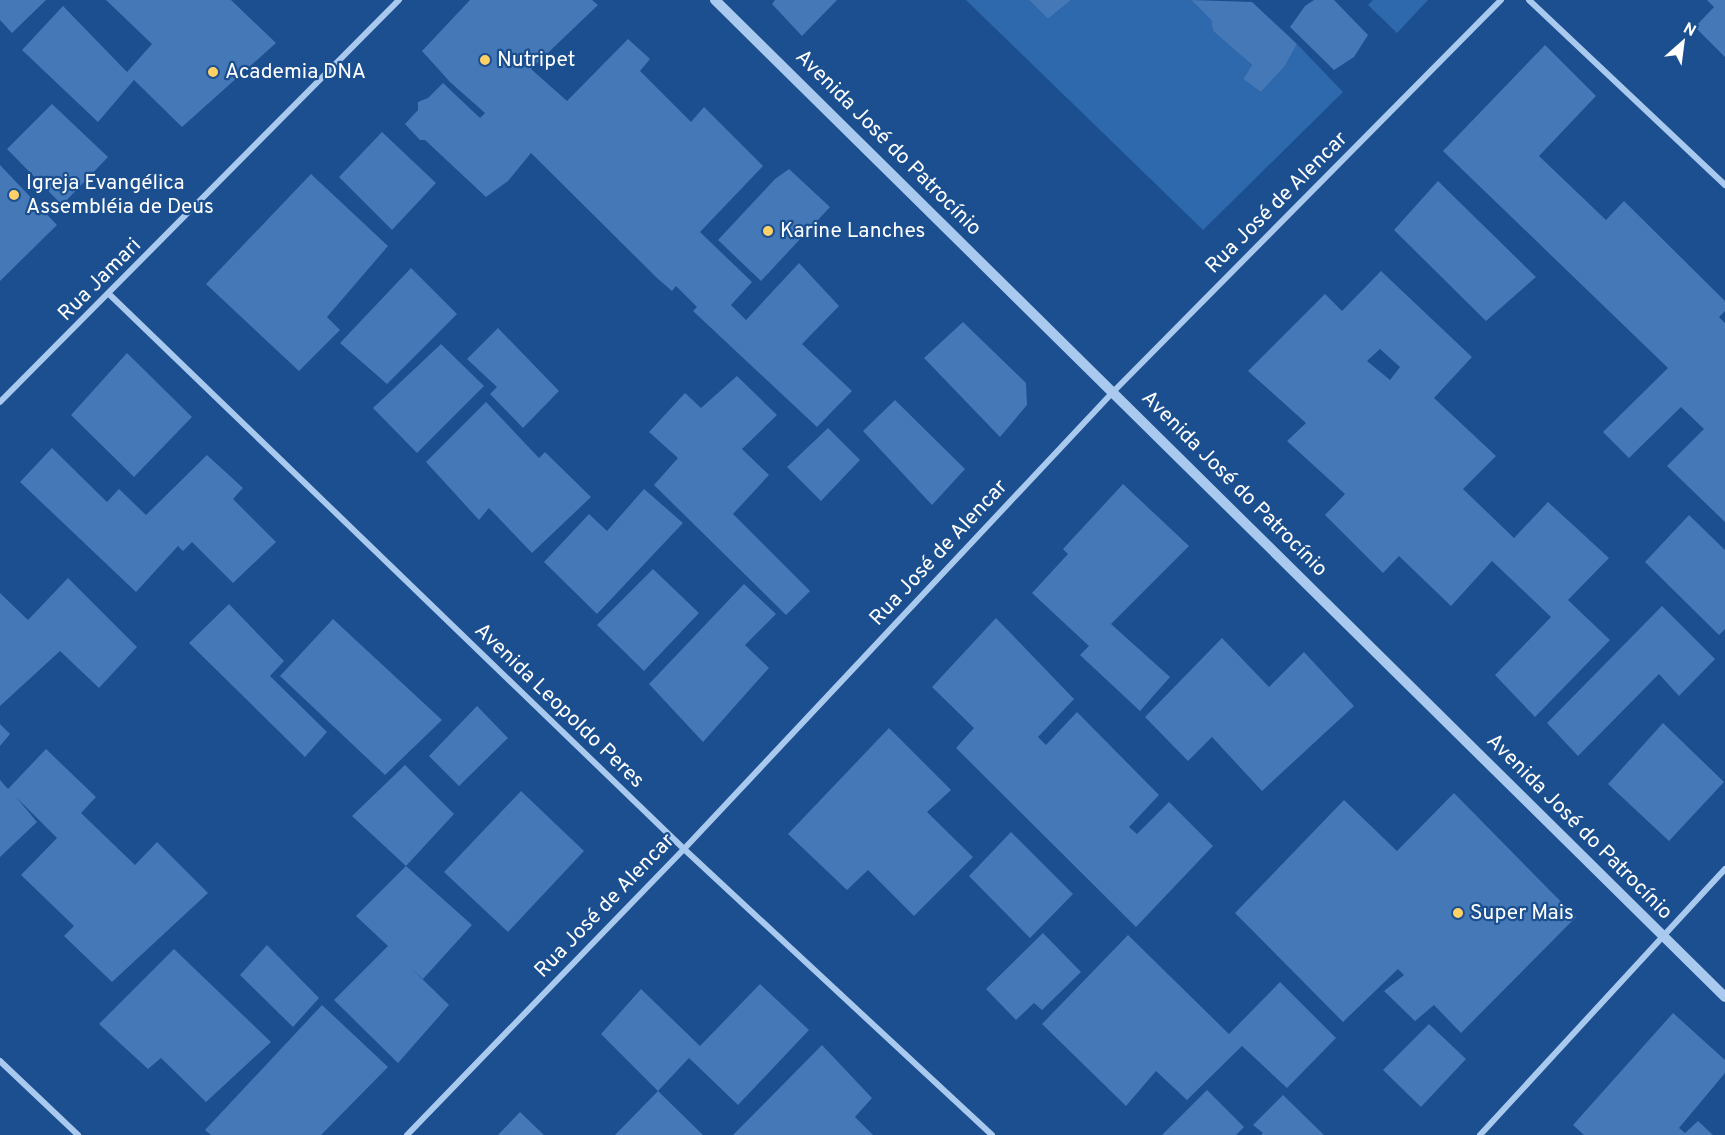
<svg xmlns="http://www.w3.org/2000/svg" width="1725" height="1135" font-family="Overpass,sans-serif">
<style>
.green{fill:#2e69ad}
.building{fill:#4478b7;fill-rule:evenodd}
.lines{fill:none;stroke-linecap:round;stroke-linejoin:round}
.minor{stroke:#a9c9ee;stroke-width:6}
.tertiary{stroke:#a9c9ee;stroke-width:10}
.poi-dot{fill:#ffd166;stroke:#1b4f8f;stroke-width:2}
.labels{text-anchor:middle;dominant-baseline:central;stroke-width:4.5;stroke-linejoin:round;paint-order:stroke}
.poi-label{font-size:21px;fill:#fff;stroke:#1b4f8f;text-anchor:start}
.street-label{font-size:21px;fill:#fff;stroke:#1b4f8f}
</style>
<rect width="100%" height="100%" fill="#1b4f8f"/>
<path class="green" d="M 966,0 L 1029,0 L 1048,19 L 1071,0 L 1191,0 L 1211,20 L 1213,31 L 1252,65 L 1243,79 L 1261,92 L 1285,66 L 1297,44 L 1343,92 L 1203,230 Z
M 1373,0 L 1428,0 L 1397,33 L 1368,5 Z"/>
<path class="building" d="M 0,0 L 46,0 L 12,33 L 0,20 Z
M 106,0 L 231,0 L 276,43 L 182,127 L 134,80 L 98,122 L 22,50 L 63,6 L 127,72 L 152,44 Z
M 470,0 L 592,0 L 598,5 L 531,69 L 567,101 L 628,39 L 650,59 L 640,71 L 691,122 L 704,107 L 763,166 L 700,232 L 752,282 L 731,305 L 746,320 L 799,263 L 839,306 L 802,344 L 852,391 L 817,427 L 693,311 L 697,307 L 676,286 L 672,291 L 657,278 L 531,153 L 508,181 L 486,197 L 425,140 L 420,140 L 405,124 L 418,110 L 418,102 L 428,98 L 443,83 L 480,118 L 485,113 L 450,82 L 422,51 Z
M 775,0 L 837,0 L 802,36 L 772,4 Z
M 1029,0 L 1071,0 L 1048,19 Z
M 1191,0 L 1252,2 L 1297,44 L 1285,66 L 1261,92 L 1243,79 L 1252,65 L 1213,31 L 1211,20 Z
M 1314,0 L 1334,0 L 1368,35 L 1354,57 L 1334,70 L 1290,27 L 1305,6 Z
M 1707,0 L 1725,0 L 1725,57 L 1695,27 L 1714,7 Z
M 1545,45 L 1596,96 L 1539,156 L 1606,220 L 1624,201 L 1725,301 L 1725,311 L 1719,317 L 1725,323 L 1725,522 L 1667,466 L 1704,429 L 1681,407 L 1629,458 L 1603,432 L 1668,368 L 1443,151 Z
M 52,104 L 108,157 L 62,205 L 7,149 Z
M 382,132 L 436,183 L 392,230 L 339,177 Z
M 0,165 L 57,225 L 0,281 Z
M 789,169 L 830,207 L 761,281 L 718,240 L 775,179 Z
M 311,174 L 388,246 L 327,317 L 340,330 L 299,371 L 206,284 Z
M 1438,181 L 1536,277 L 1486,321 L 1394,230 Z
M 411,268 L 457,314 L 387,384 L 340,343 Z
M 1381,271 L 1472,357 L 1434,398 L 1496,456 L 1463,489 L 1514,538 L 1548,502 L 1609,558 L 1568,600 L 1610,640 L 1535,717 L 1495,675 L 1551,617 L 1492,561 L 1451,606 L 1399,556 L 1383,573 L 1325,515 L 1345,494 L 1287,441 L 1306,423 L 1248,371 L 1325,294 L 1342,311 ZM 1380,349 L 1400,367 L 1390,380 L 1367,361 Z
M 963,322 L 1026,383 L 1027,405 L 1000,437 L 924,358 Z
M 498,328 L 559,391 L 523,428 L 490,394 L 497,387 L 467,359 Z
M 441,344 L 484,386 L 417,453 L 373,408 Z
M 127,353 L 192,417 L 134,477 L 71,415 Z
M 737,376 L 777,415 L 742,449 L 769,475 L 733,514 L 810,591 L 786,615 L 654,485 L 678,458 L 649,432 L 685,393 L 701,408 Z
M 895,400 L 965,469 L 932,505 L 863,431 Z
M 486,402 L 539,458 L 545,452 L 591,497 L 532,553 L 489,508 L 479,520 L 426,462 Z
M 828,428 L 860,460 L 821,501 L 787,467 Z
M 52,448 L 107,502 L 119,489 L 146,515 L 207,455 L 243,488 L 233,499 L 276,542 L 233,583 L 192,542 L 183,551 L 178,546 L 136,592 L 20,482 Z
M 1123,484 L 1189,546 L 1111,624 L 1170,677 L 1140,711 L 1080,655 L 1089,646 L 1032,593 L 1068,554 L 1063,549 Z
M 644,489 L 683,523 L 597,614 L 544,562 L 589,514 L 607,531 Z
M 1689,515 L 1725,550 L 1725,629 L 1719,635 L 1645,562 Z
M 653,569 L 699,613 L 644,671 L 597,625 Z
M 68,578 L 137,647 L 99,688 L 60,651 L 0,706 L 0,593 L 28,620 Z
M 744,584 L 776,614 L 745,645 L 769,668 L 703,742 L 649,684 Z
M 229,604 L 284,661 L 270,676 L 327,732 L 305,757 L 189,643 Z
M 1662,606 L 1715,659 L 1679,696 L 1659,674 L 1578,756 L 1547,723 Z
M 996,618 L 1074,699 L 1038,737 L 1046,745 L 1077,712 L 1159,795 L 1129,827 L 1137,834 L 1169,802 L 1213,846 L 1136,927 L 956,748 L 974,728 L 932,687 Z
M 333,619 L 442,720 L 385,775 L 280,676 Z
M 1222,638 L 1269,687 L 1304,652 L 1354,706 L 1262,791 L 1212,737 L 1188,761 L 1145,717 Z
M 477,706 L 508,738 L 459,786 L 429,756 Z
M 1663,723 L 1724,782 L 1669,841 L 1608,784 Z
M 0,724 L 10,734 L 0,746 Z
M 889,728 L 951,790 L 927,812 L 973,857 L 914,916 L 868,870 L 847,890 L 788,834 Z
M 46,749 L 96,797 L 81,813 L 135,865 L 157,842 L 208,893 L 112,982 L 64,936 L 74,926 L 21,875 L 57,838 L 16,797 L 37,822 L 0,857 L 0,780 L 8,789 Z
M 405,765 L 454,814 L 406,866 L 352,816 Z
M 521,791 L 584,851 L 508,932 L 444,872 Z
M 1454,793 L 1576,917 L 1461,1033 L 1434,1005 L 1415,1021 L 1384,991 L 1404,975 L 1398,969 L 1343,1022 L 1235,913 L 1344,800 L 1397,851 Z
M 1011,832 L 1073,894 L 1030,938 L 969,876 Z
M 406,866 L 472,925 L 423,979 L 410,967 L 449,1005 L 398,1063 L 334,1000 L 388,946 L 356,916 Z
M 1043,933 L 1081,972 L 1042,1010 L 1034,1003 L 1016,1020 L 986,989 Z
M 1128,935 L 1229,1034 L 1280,982 L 1336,1038 L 1287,1088 L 1242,1046 L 1187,1100 L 1156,1071 L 1126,1106 L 1042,1024 Z
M 267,945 L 319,998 L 293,1027 L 240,975 Z
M 174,949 L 271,1042 L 206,1102 L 161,1058 L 148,1069 L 99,1024 Z
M 760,984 L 809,1030 L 738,1105 L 689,1058 L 658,1091 L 601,1034 L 641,989 L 700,1046 Z
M 322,1005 L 388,1067 L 321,1135 L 211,1135 L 205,1130 Z
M 1673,1013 L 1725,1060 L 1725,1073 L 1679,1128 L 1685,1133 L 1698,1121 L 1713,1135 L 1584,1135 L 1573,1125 Z
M 1429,1024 L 1466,1059 L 1421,1107 L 1383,1070 Z
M 822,1045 L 872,1098 L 855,1117 L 873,1135 L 733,1135 Z
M 1207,1090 L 1244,1127 L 1236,1135 L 1162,1135 Z
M 658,1091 L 703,1135 L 615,1135 Z
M 1283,1095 L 1324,1135 L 1261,1135 L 1263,1133 L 1253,1125 Z
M 520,1112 L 544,1135 L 498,1135 Z"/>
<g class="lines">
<path class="minor" d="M 1529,0 L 1725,185
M 109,294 L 684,849 L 992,1135
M 0,402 L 399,0
M 0,1061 L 78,1135
M 407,1135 L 684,849 L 1113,392 L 1501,0
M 1480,1135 L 1725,869"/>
<path class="tertiary" d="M 715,0 L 1725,997"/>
</g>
<g class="poi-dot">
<circle cx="485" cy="60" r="6"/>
<circle cx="213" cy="72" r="6"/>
<circle cx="14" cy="195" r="6"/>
<circle cx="768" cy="231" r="6"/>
<circle cx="1458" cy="913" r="6"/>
</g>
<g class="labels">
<g class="poi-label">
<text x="497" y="60">Nutripet</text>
<text x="225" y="72">Academia DNA</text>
<text x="26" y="183">Igreja Evangélica<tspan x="26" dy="24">Assembléia de Deus</tspan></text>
<text x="780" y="231">Karine Lanches</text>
<text x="1470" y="913">Super Mais</text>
</g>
<g class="street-label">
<text transform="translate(888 143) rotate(45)">Avenida José do Patrocínio</text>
<text transform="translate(1277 203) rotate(-45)">Rua José de Alencar</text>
<text transform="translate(100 280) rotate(-45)">Rua Jamari</text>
<text transform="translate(1234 484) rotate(45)">Avenida José do Patrocínio</text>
<text transform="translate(939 553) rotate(-47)">Rua José de Alencar</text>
<text transform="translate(559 706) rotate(44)">Avenida Leopoldo Peres</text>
<text transform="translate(1579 827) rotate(45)">Avenida José do Patrocínio</text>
<text transform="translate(605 906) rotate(-46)">Rua José de Alencar</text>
</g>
</g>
<g transform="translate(1683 42) rotate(28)" stroke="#1b4f8f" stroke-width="4.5" paint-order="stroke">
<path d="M0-4.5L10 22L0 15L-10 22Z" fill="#ffffff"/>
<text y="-9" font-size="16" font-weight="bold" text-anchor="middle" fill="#ffffff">N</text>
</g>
</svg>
